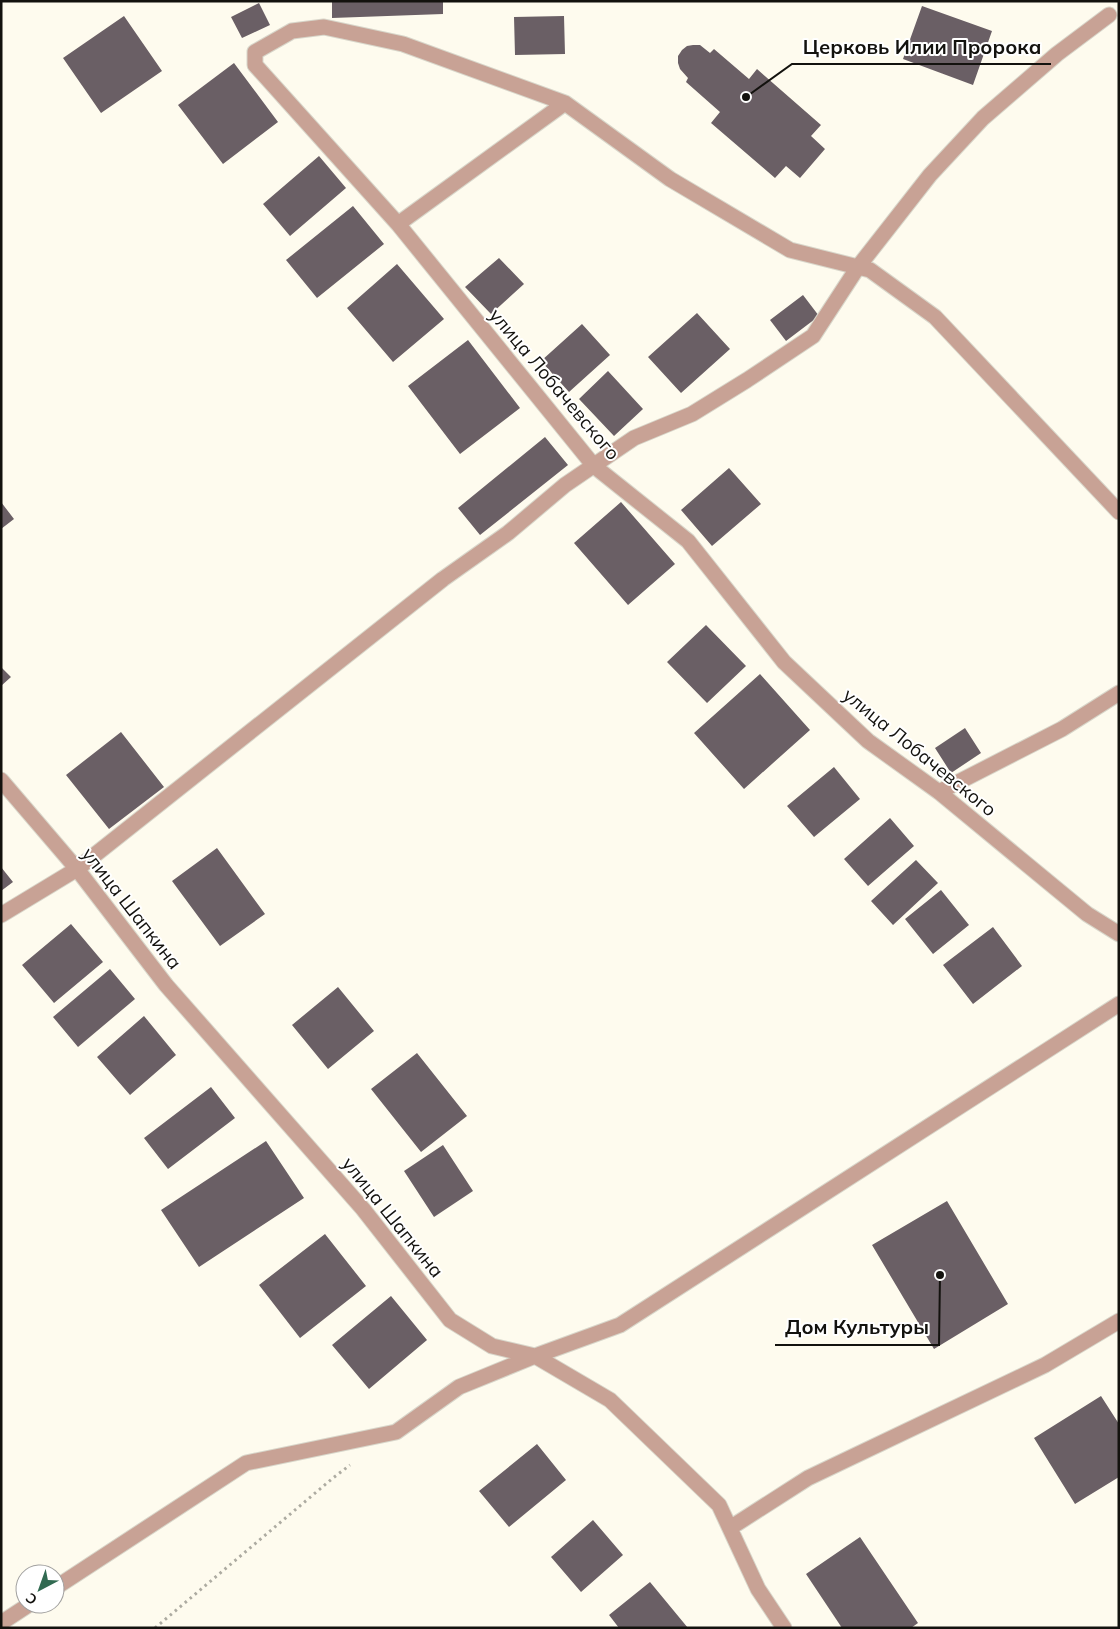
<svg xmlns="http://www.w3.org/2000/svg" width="1120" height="1629" font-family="Mulish,sans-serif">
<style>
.building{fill:#6a5f65}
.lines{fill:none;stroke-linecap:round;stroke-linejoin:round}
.minor-casing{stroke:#d8d6ca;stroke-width:17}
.path{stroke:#adaba1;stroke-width:3;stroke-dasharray:2.5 4;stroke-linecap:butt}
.minor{stroke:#c8a295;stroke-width:15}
.labels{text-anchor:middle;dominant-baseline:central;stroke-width:4;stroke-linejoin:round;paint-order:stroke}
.street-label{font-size:19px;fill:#13120e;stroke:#fff}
.leader{fill:none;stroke:#13120e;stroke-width:2}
.callout-dot{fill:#13120e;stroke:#fff;stroke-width:2}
.callout-label{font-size:20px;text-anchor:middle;font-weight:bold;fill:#13120e;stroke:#fff;stroke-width:4;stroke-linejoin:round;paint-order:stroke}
</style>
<rect width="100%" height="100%" fill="#fefbee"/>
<path class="building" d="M 332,1 L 443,1 L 443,14 L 332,18 Z
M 259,3 L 270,25 L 242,38 L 231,17 Z
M 922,6 L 992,31 L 973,85 L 903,59 Z
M 124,16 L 162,71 L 101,113 L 63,58 Z
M 564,16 L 565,54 L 515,55 L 514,17 Z
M 693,45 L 700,45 L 710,53 L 714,49 L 749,79 L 757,69 L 821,125 L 811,136 L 825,149 L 800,178 L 786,166 L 775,178 L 711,123 L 720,112 L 686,82 L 688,78 L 680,69 L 678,63 L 678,56 L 682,50 L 687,46 Z
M 234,63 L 278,122 L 223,164 L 178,105 Z
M 319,156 L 346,188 L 290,236 L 263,204 Z
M 353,206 L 384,244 L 317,298 L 286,260 Z
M 499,258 L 524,284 L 491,314 L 465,287 Z
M 397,264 L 444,319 L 393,362 L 347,308 Z
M 803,295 L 819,316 L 786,341 L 770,320 Z
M 697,313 L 730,349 L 681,393 L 648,357 Z
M 582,324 L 610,355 L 569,392 L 541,361 Z
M 468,340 L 520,408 L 460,454 L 408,386 Z
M 608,371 L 643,409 L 614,436 L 579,399 Z
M 545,437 L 568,465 L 480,535 L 458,508 Z
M 729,468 L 761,504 L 712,546 L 681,510 Z
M 1,502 L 14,519 L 1,529 Z
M 621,502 L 675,564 L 628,605 L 574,543 Z
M 706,625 L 746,666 L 707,703 L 667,662 Z
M 1,667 L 11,677 L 1,686 Z
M 760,674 L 810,730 L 744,789 L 694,733 Z
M 965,728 L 981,753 L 951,773 L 935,748 Z
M 121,732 L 164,787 L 109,829 L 66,775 Z
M 834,767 L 860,799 L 814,837 L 787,806 Z
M 890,818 L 914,846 L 868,886 L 844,859 Z
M 217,848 L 265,914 L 220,946 L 172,881 Z
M 916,860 L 938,883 L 893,925 L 871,901 Z
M 1,867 L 13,882 L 1,891 Z
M 941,890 L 969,925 L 933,954 L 905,919 Z
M 71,924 L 103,962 L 54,1003 L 22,965 Z
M 993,927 L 1022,966 L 973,1004 L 943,965 Z
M 110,969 L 135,999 L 78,1047 L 53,1017 Z
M 338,987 L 374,1031 L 328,1069 L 292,1025 Z
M 144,1016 L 176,1055 L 130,1095 L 97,1057 Z
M 417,1053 L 467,1116 L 421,1152 L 371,1089 Z
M 211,1087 L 235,1118 L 168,1169 L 144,1138 Z
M 266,1141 L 304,1198 L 199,1267 L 161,1210 Z
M 443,1145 L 473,1191 L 434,1217 L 404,1171 Z
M 947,1201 L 1008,1304 L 934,1349 L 872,1245 Z
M 325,1234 L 366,1286 L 300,1338 L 259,1285 Z
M 391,1296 L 427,1340 L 369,1389 L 332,1345 Z
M 1101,1396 L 1119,1424 L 1119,1477 L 1075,1504 L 1034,1438 Z
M 537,1444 L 566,1480 L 509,1527 L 479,1491 Z
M 593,1520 L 623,1555 L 581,1592 L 551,1557 Z
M 860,1537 L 918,1623 L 911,1628 L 842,1628 L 806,1574 Z
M 650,1582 L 688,1628 L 619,1628 L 609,1615 Z"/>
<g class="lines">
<defs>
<path id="minor" d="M 398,224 L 565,103
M 1119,512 L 935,317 L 870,270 L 790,250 L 670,179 L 565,103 L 403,44 L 324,27 L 292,31 L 255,52 L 255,65 L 398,224 L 594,466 L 688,541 L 784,662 L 868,741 L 939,792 L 1087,914 L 1119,934
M 1,780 L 77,869 L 166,985 L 363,1209 L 450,1320 L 492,1346 L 535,1356 L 610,1400 L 719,1505 L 758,1589 L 784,1628
M 939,792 L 1062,729 L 1119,693
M 1,915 L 77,869 L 443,579 L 508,533 L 565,485 L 634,438 L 692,414 L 747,380 L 813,336 L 858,267 L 930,175 L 983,118 L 1057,54 L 1109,15
M 730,1528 L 808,1478 L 1045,1365 L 1119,1321
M 55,1588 L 246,1463 L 396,1432 L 459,1387 L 535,1356 L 620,1325 L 1119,1004
M 1,1623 L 30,1604"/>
</defs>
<use href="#minor" class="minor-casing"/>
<path class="path" d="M 155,1628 L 333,1478 L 350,1465"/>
<use href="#minor" class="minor"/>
</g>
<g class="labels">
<g class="street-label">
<text transform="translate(555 384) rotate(50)">улица Лобачевского</text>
<text transform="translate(920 752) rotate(39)">улица Лобачевского</text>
<text transform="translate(132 908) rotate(52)">улица Шапкина</text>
<text transform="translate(393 1217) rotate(51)">улица Шапкина</text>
</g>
</g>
<path class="leader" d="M746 97L792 64H1051M940 1275L939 1345H775"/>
<g class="callout-dot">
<circle cx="746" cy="97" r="5"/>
<circle cx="940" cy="1275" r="5"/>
</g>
<g class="callout-label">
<text x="922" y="54">Церковь Илии Пророка</text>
<text x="857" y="1334">Дом Культуры</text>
</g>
<rect width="1120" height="1629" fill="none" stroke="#13120e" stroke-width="5"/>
<g transform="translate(40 1589) rotate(221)"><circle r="24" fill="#ffffff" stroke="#a1a09f"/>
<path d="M0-4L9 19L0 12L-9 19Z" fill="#316a51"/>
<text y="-8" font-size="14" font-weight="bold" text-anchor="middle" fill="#13120e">С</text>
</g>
</svg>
